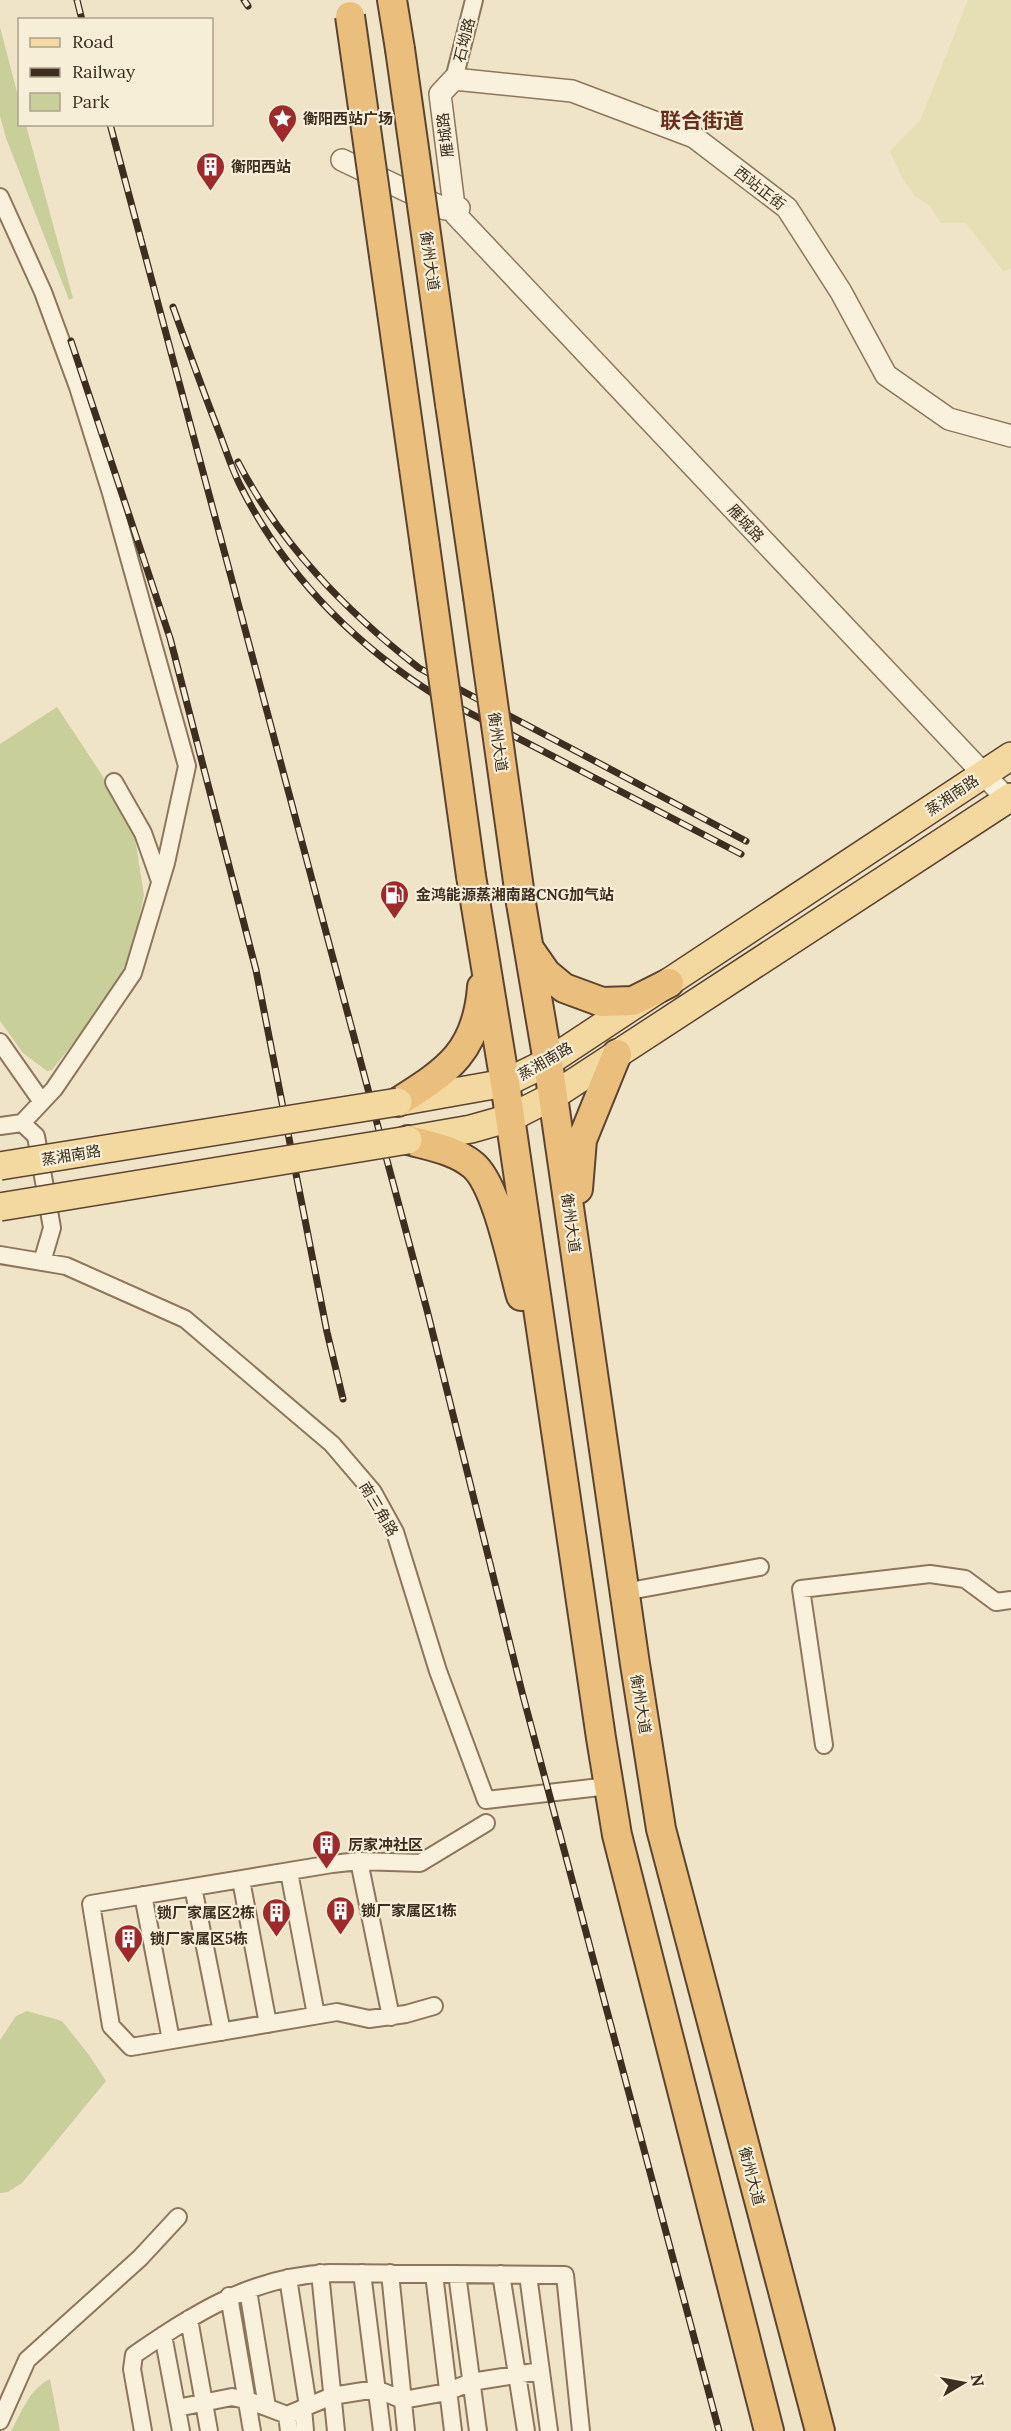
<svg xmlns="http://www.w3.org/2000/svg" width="1011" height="2431" font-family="Lora,'Noto Sans SC',serif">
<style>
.farmland{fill:#e6deb5}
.green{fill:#c9cf9b}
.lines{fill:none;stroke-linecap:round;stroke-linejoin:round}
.minor-casing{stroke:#8d765c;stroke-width:20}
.tertiary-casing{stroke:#8d765c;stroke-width:24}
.primary-casing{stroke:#5b4430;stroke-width:30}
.trunk-casing{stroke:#5b4430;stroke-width:32}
.minor{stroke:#faf1dc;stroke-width:16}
.tertiary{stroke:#faf1dc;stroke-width:21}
.primary{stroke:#f3d9a0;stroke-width:27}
.trunk{stroke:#eabe7c;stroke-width:28}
.rail-casing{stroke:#3d2e20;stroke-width:7}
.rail{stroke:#f7eed8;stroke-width:4.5;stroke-dasharray:14;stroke-linecap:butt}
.primary-bridge-casing{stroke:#5b4430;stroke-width:30;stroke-linecap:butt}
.trunk-bridge-casing{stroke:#5b4430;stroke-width:32;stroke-linecap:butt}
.primary-bridge{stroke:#f3d9a0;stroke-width:27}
.trunk-bridge{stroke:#eabe7c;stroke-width:28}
.labels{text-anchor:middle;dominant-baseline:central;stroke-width:4.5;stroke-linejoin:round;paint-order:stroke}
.street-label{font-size:15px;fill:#3d2e20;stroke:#f7eed8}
.poi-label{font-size:15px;font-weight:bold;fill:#3d2e20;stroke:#f7eed8;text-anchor:start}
.district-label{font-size:21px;font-weight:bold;fill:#6b2e1e;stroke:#f7eed8}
</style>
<rect width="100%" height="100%" fill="#f0e4c8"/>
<path class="farmland" d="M 968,0 L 1011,0 L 1011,269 L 1003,271 L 966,223 L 941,223 L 930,206 L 915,196 L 901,176 L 890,151 L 920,121 Z"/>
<path class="green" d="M 0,27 L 19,100 L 20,124 L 26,125 L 73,298 L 69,300 L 6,138 L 0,116 Z
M 57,707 L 102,775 L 135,838 L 144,895 L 129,964 L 101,1008 L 52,1070 L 47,1071 L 23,1053 L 0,1021 L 0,744 Z
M 27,2011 L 62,2021 L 89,2055 L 106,2081 L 22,2183 L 8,2192 L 0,2193 L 0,2040 L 16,2016 Z
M 50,2379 L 60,2431 L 11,2431 C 22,2412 29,2389 50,2379 Z"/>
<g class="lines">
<defs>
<path id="minor" d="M 454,79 L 474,0
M 0,197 L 43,292 L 78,387 L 111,493 L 187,766 L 166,863 L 133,973 L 54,1089 L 22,1123 L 0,1126
M 114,782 L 143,833 L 160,881
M 0,1042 L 42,1102
M 22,1123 L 36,1136 L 52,1228 L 42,1262
M 0,1255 L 66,1266 L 185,1319 L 332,1444 L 373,1492 L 395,1532 L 438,1671 L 486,1800 L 609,1786
M 624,1592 L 760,1567
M 824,1745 L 801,1589 L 930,1574 L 965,1579 L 996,1602 L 1011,1600
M 359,1861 L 391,2017
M 289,1872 L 316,2015
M 241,1880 L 268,2024
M 193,1887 L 222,2032
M 143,1895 L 171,2040
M 434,2006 L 406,2014 L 369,2019 L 337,2012 L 131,2047 L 111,2026 L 91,1904 L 332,1864 L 359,1861 L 420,1863 L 486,1823
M 320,2273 L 336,2431
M 362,2273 L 382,2431
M 390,2273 L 406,2431
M 434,2274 L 453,2431
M 457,2274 L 478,2431
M 501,2274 L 526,2431
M 528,2275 L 549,2431
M 288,2278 L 308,2406
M 248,2290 L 267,2407
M 229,2296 L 252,2431
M 189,2319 L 209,2431
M 163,2335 L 181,2431
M 177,2408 L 232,2397 L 250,2401 L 287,2415 L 332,2396 L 376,2389 L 403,2400 L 447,2392 L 471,2382 L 540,2371
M 303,2408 L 305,2431
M 287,2415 L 289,2431
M 0,2421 L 27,2360 L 140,2258 L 178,2217
M 143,2431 L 132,2369 L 134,2355 C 197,2312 251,2277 329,2273 L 565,2275 L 581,2431"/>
<path id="tertiary" d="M 454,79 L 440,94 L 455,214 L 1011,803
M 454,79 L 572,91 L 694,137 L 787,208 L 841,292 L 886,375 L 949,419 L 1011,436
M 342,160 L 445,209 L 459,208"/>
<path id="primary" d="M 398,1102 L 505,1083 L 548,1062 L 1011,756
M 408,1140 L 471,1129 L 510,1118 L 553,1096 L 1011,797"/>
<path id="trunk" d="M 392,0 L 400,49
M 384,256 L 425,546
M 450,404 L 478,596
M 471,876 L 505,1083 L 601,1738 L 617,1835 L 769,2431
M 521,903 L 548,1062 L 635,1664 L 661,1829 L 820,2431
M 530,950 L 546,973 L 564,988 L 602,1002 L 633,1001 L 669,983
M 398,1102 C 449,1070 477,1051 482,987
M 408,1140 C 430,1146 455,1150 473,1165 C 497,1185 512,1264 521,1296
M 578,1189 L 582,1140 L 617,1054"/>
</defs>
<use href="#minor" class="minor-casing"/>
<use href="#tertiary" class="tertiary-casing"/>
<use href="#primary" class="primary-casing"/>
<use href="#trunk" class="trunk-casing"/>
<use href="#minor" class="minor"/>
<use href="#tertiary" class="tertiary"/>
<use href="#primary" class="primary"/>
<use href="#trunk" class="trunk"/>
<defs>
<path id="rail" d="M 77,0 L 82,20
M 244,0 L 248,6
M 110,124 L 427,1310 L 522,1692 L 719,2431
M 173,307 C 188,349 203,391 219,432 C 226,450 232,470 241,487 C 285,574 353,643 435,695 L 741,854
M 71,341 L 170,638 L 256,970 L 327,1332 L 343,1399
M 238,462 C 281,545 346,611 419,668 L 746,841"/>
</defs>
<use href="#rail" class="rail-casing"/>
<use href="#rail" class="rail"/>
<defs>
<path id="primary-bridge" d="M 0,1166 L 398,1102
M 0,1207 L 408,1140"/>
<path id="trunk-bridge" d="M 350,16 L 384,256
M 400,49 L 450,404
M 425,546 L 471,876
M 478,596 L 521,903"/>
</defs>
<use href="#primary-bridge" class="primary-bridge-casing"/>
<use href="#trunk-bridge" class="trunk-bridge-casing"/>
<use href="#primary-bridge" class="primary-bridge"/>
<use href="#trunk-bridge" class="trunk-bridge"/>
</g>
<defs>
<symbol id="sight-pin" viewBox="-11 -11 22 30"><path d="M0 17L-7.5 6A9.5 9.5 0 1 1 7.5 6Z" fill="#9e2a2b" stroke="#f7eed8"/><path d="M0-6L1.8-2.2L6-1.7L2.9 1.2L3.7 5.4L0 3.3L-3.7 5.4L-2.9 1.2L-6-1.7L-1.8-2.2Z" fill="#fff"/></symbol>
<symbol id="building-pin" viewBox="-11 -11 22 30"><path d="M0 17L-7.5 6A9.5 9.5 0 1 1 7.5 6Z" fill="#9e2a2b" stroke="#f7eed8"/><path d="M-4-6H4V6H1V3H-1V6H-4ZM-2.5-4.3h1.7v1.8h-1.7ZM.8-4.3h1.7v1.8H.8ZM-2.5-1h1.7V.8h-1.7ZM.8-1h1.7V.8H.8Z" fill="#fff"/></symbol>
<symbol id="fuel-pin" viewBox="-11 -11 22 30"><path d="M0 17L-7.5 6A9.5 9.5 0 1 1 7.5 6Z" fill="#9e2a2b" stroke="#f7eed8"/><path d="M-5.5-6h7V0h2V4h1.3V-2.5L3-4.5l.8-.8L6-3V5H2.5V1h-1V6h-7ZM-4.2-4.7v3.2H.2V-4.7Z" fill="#fff"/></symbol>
</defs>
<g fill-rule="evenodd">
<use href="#sight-pin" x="266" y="102" width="33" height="45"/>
<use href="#building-pin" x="194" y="150" width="33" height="45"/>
<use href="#fuel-pin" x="378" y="878" width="33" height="45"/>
<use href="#building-pin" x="310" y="1828" width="33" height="45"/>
<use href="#building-pin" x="324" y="1894" width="33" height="45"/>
<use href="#building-pin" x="260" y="1896" width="33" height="45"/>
<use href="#building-pin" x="112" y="1922" width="33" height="45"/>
</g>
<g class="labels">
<g class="street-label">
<text transform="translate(464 40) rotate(-76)">石坳路</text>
<text transform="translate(445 135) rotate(-97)">雁城路</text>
<text transform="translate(760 188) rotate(38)">西站正街</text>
<text transform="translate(430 261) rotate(82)">衡州大道</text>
<text transform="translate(746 523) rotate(47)">雁城路</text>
<text transform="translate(498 742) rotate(82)">衡州大道</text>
<text transform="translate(952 795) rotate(-34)">蒸湘南路</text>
<text transform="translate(545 1061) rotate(-30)">蒸湘南路</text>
<text transform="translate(71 1155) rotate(-9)">蒸湘南路</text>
<text transform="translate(571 1223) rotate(82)">衡州大道</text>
<text transform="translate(379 1509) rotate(59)">南三角路</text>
<text transform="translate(641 1704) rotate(81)">衡州大道</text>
<text transform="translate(752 2176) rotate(75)">衡州大道</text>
</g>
<g class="poi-label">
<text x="303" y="118">衡阳西站广场</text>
<text x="231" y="166">衡阳西站</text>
<text x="416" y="894">金鸿能源蒸湘南路CNG加气站</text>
<text x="348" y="1844">厉家冲社区</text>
<text x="361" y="1910">锁厂家属区1栋</text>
<text x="255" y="1912" text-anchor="end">锁厂家属区2栋</text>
<text x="150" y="1938">锁厂家属区5栋</text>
</g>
<g class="district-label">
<text x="702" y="120">联合街道</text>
</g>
</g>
<rect x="18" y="18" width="195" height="108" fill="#f7eed8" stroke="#ada18e" stroke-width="1.5"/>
<rect x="30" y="38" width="30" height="9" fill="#f3d9a0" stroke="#ada18e" stroke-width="1.5"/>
<text x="72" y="48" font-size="18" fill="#3d2e20">Road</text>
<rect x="30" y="68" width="30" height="9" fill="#3d2e20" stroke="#ada18e" stroke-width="1.5"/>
<text x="72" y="78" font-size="18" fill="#3d2e20">Railway</text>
<rect x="30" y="93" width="30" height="18" fill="#c9cf9b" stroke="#ada18e" stroke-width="1.5"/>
<text x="72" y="108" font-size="18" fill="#3d2e20">Park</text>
<g transform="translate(963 2383) rotate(80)" stroke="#f7eed8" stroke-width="4.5" paint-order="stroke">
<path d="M0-4.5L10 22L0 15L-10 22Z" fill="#3d2e20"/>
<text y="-9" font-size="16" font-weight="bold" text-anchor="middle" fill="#3d2e20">N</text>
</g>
</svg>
